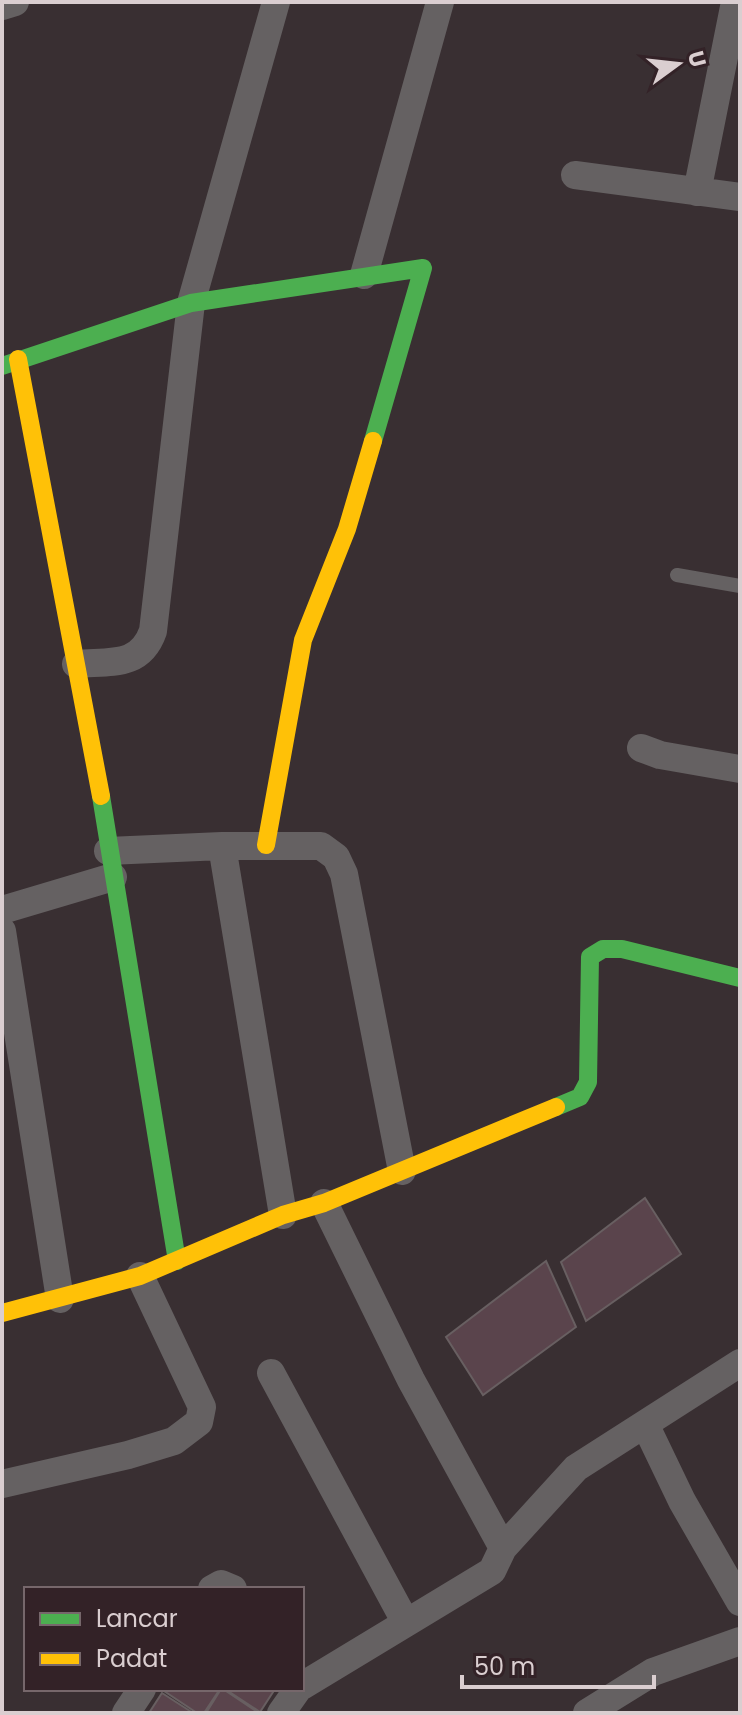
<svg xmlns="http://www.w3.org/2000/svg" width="742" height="1715" font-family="Poppins,sans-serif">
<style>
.building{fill:#5a444c;stroke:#685f61;stroke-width:2}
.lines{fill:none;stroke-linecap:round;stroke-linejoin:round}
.lane{stroke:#656162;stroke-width:14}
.street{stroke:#656162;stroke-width:28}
.fast{stroke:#4caf50;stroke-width:18}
.slow{stroke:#ffc107;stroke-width:18}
</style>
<rect width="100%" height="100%" fill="#392f32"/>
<path class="building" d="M 645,1198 L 681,1254 L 586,1321 L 561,1262 Z
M 546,1261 L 576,1327 L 483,1395 L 446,1337 Z
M 161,1689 L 220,1689 L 204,1713 L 197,1713 Z
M 221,1689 L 223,1689 L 259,1713 L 206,1713 Z
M 225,1689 L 275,1689 L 260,1712 Z
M 162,1693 L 193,1713 L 149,1713 Z"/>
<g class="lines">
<path class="lane" d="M 677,575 L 740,586"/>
<path class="street" d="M 2,6 L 15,2
M 575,175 L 740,197
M 697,192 L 735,2
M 364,275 L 440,2
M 76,664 C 110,661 140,668 153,631 L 191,303 L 276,2
M 641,748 L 660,755 L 740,769
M 222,846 L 283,1215
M 108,851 L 222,846 L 321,846 L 336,857 L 344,874 L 402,1171
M 2,910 L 113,877
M 2,931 L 60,1299
M 324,1203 L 411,1380 L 503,1548
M 271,1373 L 406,1623
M 645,1424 L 682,1501 L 740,1602
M 2,1484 L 128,1455 L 174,1441 L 199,1422 L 202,1407 L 140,1276
M 212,1589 L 221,1584 L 233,1589
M 302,1686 L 492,1571 L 503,1548 L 576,1468 L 740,1363
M 126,1713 L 142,1689
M 281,1713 L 298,1689
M 587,1713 L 653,1672 L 740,1641"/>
<path class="fast" d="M 2,366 L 191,303 L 423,268 L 373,441
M 101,796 L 177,1261
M 556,1107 L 580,1097 L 588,1082 L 590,957 L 603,949 L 622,949 L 740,978"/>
<path class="slow" d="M 18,359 L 101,796
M 266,845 L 303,640 L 347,529 L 373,441
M 2,1313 L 140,1276 L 283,1215 L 324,1203 L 556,1107"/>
</g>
<rect width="742" height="1715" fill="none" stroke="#daced0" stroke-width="8"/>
<rect x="24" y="1587" width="280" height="104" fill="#332227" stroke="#76676b" stroke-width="2"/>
<rect x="40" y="1613" width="40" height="12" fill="#4caf50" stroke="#76676b" stroke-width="2"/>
<text x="96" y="1627" font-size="24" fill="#daced0">Lancar</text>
<rect x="40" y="1653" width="40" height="12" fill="#ffc107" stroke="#76676b" stroke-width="2"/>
<text x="96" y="1667" font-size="24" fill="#daced0">Padat</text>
<g transform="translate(678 64) rotate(75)" stroke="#332227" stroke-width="6" paint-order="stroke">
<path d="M0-6L14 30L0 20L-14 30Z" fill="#daced0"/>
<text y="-12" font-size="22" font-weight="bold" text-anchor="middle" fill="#daced0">U</text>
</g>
<path d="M462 1675v12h192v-12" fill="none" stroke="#daced0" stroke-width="4"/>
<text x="474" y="1675" font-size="24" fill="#daced0" stroke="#332227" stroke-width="6" paint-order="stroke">50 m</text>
</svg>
